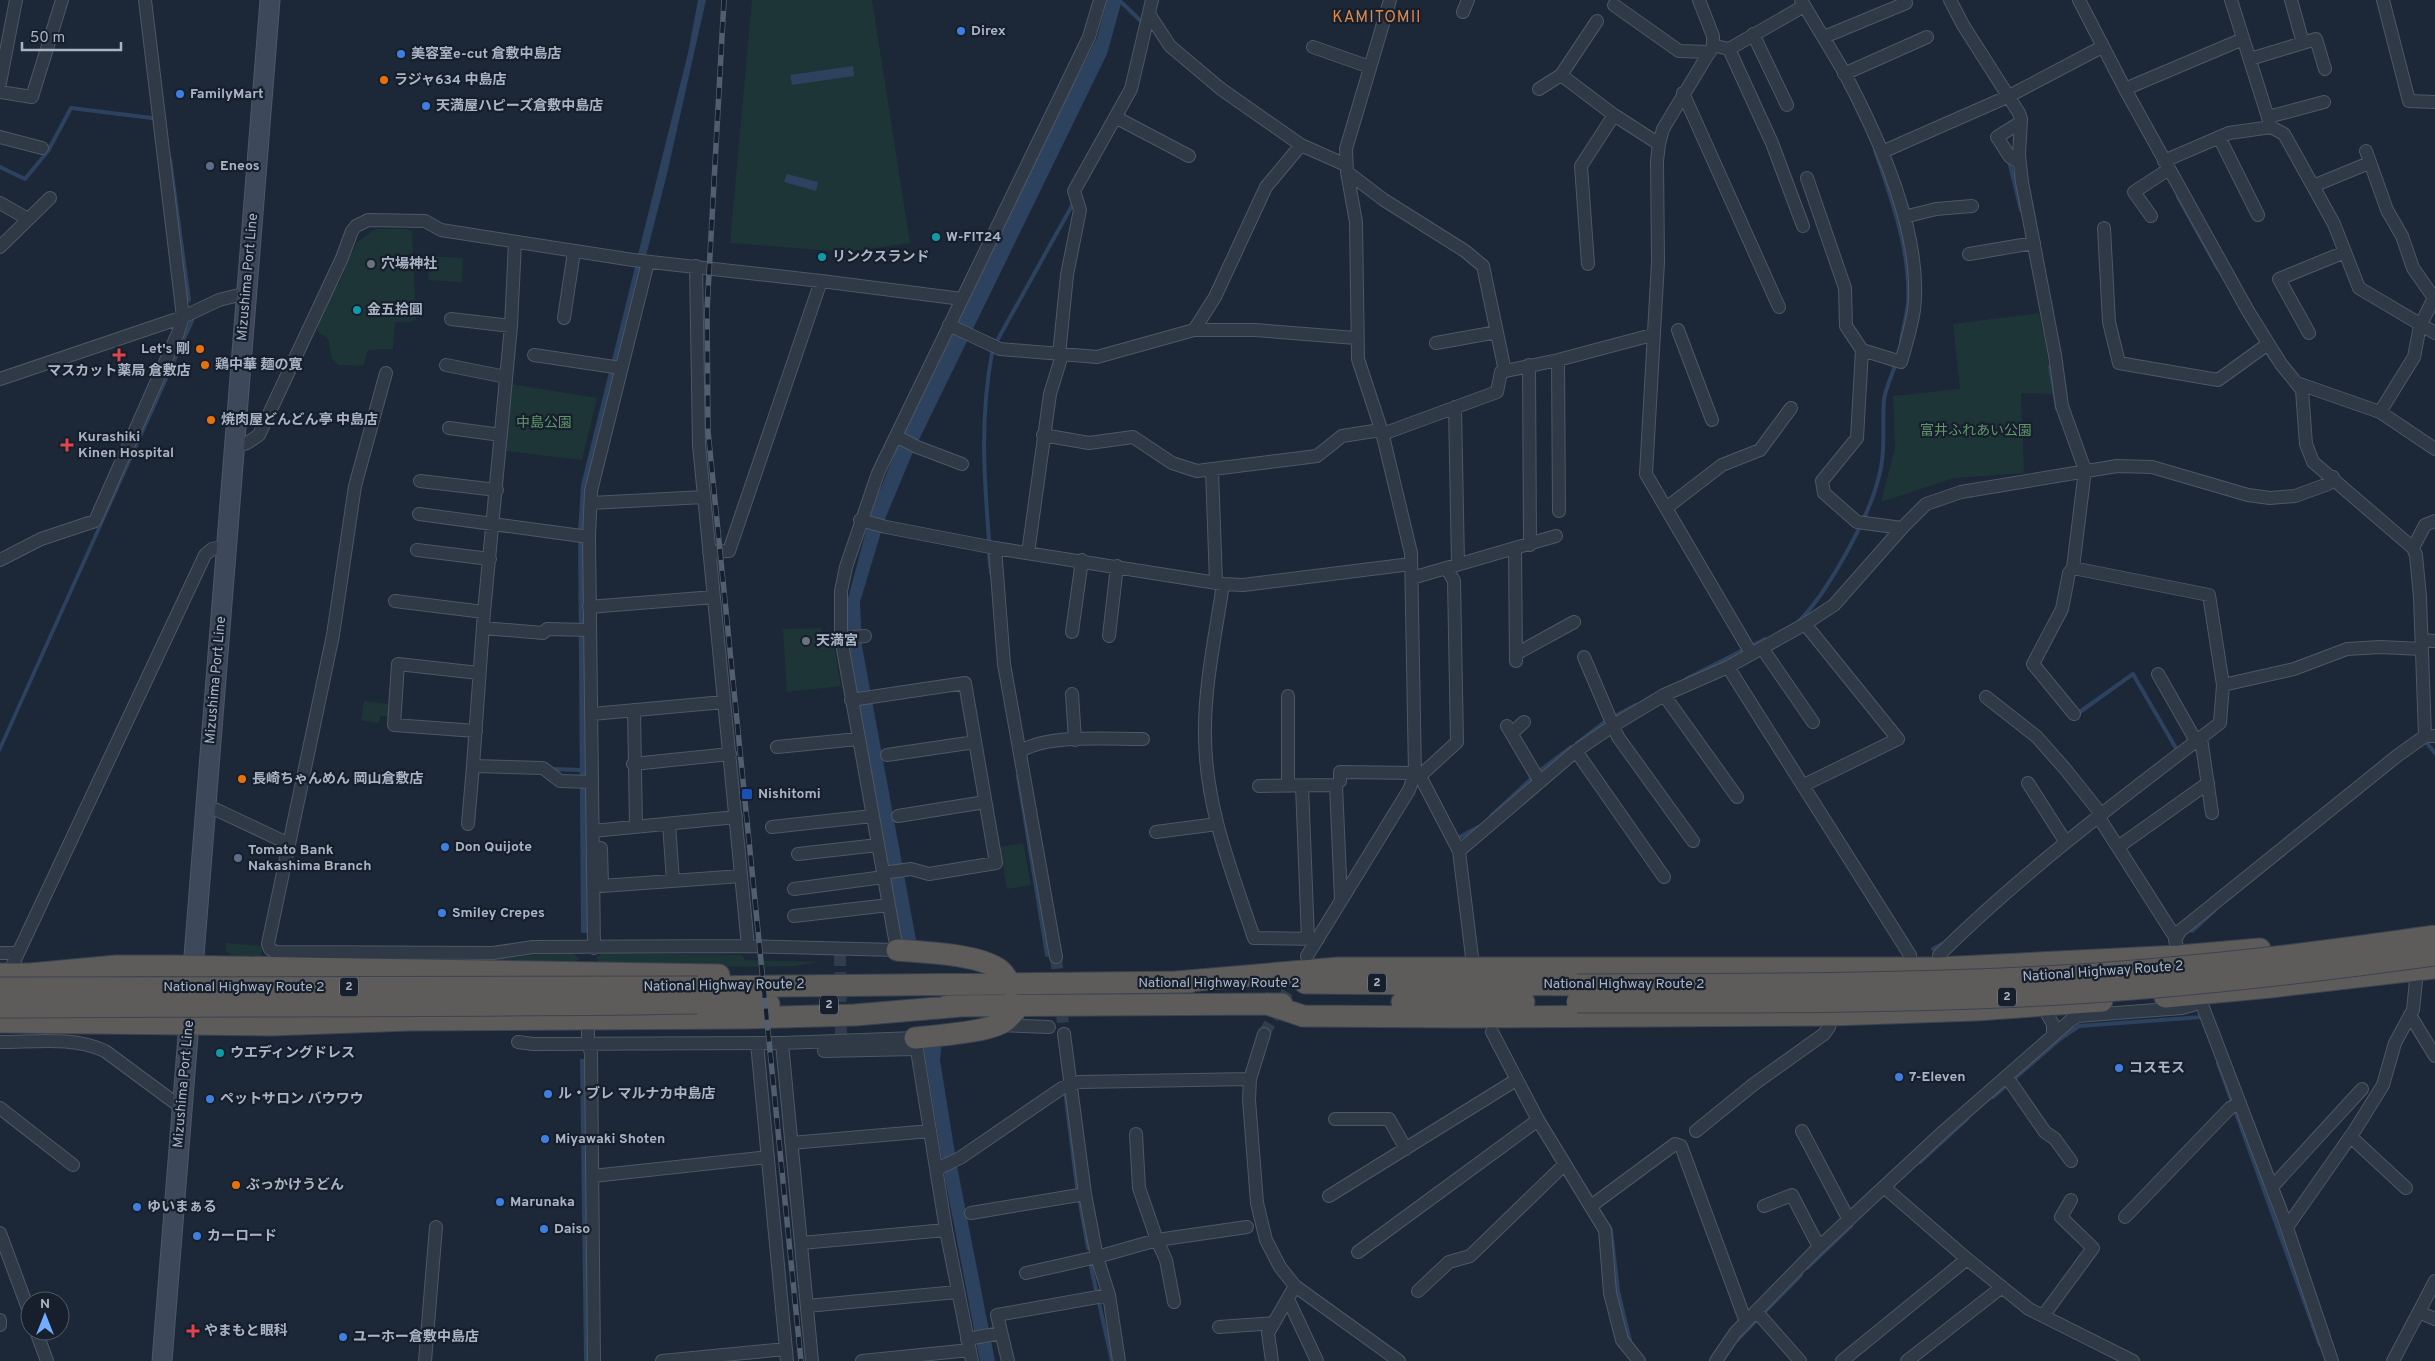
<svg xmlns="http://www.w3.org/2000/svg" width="2435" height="1361" font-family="Overpass,'Noto Sans JP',sans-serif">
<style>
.green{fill:#1e3538}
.water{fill:#2c425e}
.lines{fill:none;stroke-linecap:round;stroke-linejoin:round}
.stream{stroke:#2c425e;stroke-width:4}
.minor-tunnel{stroke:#313d4c;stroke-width:12;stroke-dasharray:12 6;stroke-linecap:butt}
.minor-casing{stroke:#4d5765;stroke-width:14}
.secondary-casing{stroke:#4d5765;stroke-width:21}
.trunk-casing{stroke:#3b4451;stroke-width:23}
.minor{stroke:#303a47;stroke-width:12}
.secondary{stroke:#3d495b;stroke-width:19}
.trunk{stroke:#5e5c5a;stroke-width:21}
.rail-casing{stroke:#515e6f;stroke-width:5.5}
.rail{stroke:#161f2b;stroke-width:4;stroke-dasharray:11;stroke-linecap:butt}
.trunk-bridge-casing{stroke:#3b4451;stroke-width:23;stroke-linecap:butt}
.trunk-bridge{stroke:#5e5c5a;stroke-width:21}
.shop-dot{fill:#3f7fe0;stroke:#161f2b;stroke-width:2}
.food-dot{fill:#e8710a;stroke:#161f2b;stroke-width:2}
.service-dot{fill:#5c6f8a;stroke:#161f2b;stroke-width:2}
.culture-dot{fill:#0f9aa8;stroke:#161f2b;stroke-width:2}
.worship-dot{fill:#6b7280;stroke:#161f2b;stroke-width:2}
.health-dot{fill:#e0444e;stroke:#161f2b;stroke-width:2}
.transit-dot{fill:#1a4fb4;stroke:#161f2b;stroke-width:2}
.labels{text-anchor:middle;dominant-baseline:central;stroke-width:4.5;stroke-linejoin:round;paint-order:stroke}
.shield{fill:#161f2b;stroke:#7d8797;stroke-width:1}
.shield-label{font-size:12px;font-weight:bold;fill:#a9b4c5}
.poi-label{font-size:14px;font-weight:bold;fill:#a9b4c5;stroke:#161f2b;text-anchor:start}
.street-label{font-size:14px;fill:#a9b4c5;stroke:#161f2b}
.park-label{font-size:14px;fill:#5f976b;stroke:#161f2b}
.quarter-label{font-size:16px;letter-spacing:1px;fill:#dd894c;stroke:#161f2b}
</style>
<rect width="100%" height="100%" fill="#1c2837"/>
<path class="green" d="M 752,0 L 872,0 L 910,243 L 847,252 L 730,243 Z
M 375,229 L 406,229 L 412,231 L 416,319 L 411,322 L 395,322 L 393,349 L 368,350 L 363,366 L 338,365 L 332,358 L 328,338 L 318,332 L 317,327 L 336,286 L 339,284 L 357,242 Z
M 430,256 L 463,258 L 462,282 L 428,280 Z
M 2039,313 L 2047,351 L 2052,394 L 2021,393 L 2024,473 L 1954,478 L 1881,502 L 1895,448 L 1893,396 L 1960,389 L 1953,324 Z
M 510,384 L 597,398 L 582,460 L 506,451 Z
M 821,628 L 823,640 L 833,640 L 841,686 L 787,692 L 783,629 Z
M 390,683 L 395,683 L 391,717 L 380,716 L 379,723 L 361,720 L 364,701 L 388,704 Z
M 1023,843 L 1031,885 L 1007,889 L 1000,847 Z
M 226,943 L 264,946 L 260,959 C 332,963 406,965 478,960 C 510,958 541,953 573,953 L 579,959 L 573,964 L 474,968 L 258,962 L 235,957 L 226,951 Z
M 602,953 L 742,955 L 745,960 L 820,962 L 795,966 L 753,967 L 601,965 L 596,958 Z"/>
<path class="water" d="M 698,0 L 706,0 L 667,174 L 587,486 L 591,933 L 581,933 L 578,532 L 581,485 L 688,53 Z
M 1107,0 L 1122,0 L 1107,54 L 913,452 L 885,519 L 860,602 L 862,646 L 917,945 L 901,940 L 847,644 L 847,602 L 871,512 L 897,448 L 1039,151 L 1097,38 Z
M 853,66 L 854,76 L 792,85 L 790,75 Z
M 787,174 L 818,182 L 816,191 L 784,182 Z
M 195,319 L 0,753 L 0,744 L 190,321 Z
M 942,1041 L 940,1060 L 957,1166 L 995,1361 L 980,1361 L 945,1178 L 923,1045 Z
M 580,1059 L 587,1059 L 589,1361 L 584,1361 Z"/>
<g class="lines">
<path class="stream" d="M 1119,0 L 1143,23
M 1875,150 C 1891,198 1911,251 1908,303 C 1907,315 1903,328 1901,341
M 170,159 L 189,300
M 2009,161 L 2021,210
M 0,167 L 25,179 L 48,151 L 71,108 L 152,118
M 2178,197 L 2218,269
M 998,339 L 1074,202
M 2264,349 L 2273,361
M 2050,367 L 2057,409
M 989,540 C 984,476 980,417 992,353
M 989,555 L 991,573
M 1798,622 C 1827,594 1870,516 1879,476 C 1886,451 1882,424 1884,399 C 1886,388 1891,377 1895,366
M 1686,679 L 1765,639
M 2077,714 L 2133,674 L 2177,750
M 1613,717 L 1636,705
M 2424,742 L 2425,741 L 2435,753
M 1577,743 L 1607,720
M 552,769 L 582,770
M 1018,776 L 1047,955
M 1491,816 L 1542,769 L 1571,747
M 1460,837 L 1478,827
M 2192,931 L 2214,911
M 1933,949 L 1942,944
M 2218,1063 L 2320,1345
M 1065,1091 L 1077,1187 L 1088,1248
M 1993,1097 L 2060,1039 L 2079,1026 L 2202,1017 L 2203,1021
M 1920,1162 L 1967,1119
M 1609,1226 L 1611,1230 L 1618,1291 L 1630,1341
M 1091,1267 L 1112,1361
M 1807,1268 L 1851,1226
M 1737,1340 L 1801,1275"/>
<path class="minor-tunnel" d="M 840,954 L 841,1035
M 1056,957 L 1064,1034
M 1264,1034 L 1300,969"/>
<defs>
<path id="minor" d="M 1699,0 L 1713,36 L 1713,46 L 1663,129 L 1659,144 L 1657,161 L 1658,262 L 1646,474 L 1751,653
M 1801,0 C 1815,24 1830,48 1844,72 C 1879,138 1923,234 1914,310 C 1911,328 1906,345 1901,362 L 1862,350
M 1950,0 L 1963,25 L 2019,113 L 2021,119 L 2019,155 L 2022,182 L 2055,355 L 2062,406 L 2085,470 L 2073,568 L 2209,595 L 2223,685
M 2079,0 L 2125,89 L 2248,311 L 2281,364 L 2302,390 L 2306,444 L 2313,462 L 2413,548 L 2416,555 L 2420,597 L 2425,736
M 2231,0 L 2271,127 L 2284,134 L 2313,186 L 2334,224 L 2359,288 L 2435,333
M 2291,0 L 2303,43
M 2383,0 L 2409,101 L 2435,102
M 1614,5 L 1679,51 L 1710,52
M 1463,12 L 1468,0
M 1149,14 L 1170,46 L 1221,89 L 1301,145 L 1346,165
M 1753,34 L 1787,105
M 1824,37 L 1906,3
M 1313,47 L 1370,67
M 1720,47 L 1729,49 L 1804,6
M 1729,49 L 1772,143 L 1803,226
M 2250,59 L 2316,39 L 2325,69
M 1844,74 L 1927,37
M 1561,75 L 1597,21
M 0,83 L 16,0
M 1539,89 L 1561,75 L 1614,115 L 1659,144
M 2125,89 L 2243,39
M 0,92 L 32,97 L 62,0
M 1683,93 L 1779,307
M 2268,117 L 2324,102
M 1117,118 L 1189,156
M 0,137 L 42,148
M 2219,137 L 2258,215
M 2366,151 L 2387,210 L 2402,236 L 2413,268 L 2434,298
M 1882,152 L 2007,97 L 2102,47
M 2164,161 L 2229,133 L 2271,127
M 2019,162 L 2010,157 L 1997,137 L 2021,122
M 1347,172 L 1384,200 L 1465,251 L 1483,266 L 1505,371
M 1807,178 L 1845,288 L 1846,326 L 1862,350 L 1857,438 L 1822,481 L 1824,493 L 1857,522 L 1902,528
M 2313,186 L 2369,163
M 0,203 L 28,219
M 2151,216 L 2134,192 L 2169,169
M 1904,217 L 1936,209 L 1972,206
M 2104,228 L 2109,322 L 2119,363 L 2218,380 L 2268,344
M 515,242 L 511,326 L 484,612 L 473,766 L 543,768 L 560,781 L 592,782
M 0,247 L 50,198
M 1969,254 L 2034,243
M 1588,264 L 1581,166 L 1614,115
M 696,266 L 699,445 L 748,946
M 564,318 L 574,252
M 451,319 L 511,326
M 949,325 L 1000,349 L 1097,357 L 1194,330 L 1255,330 L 1356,338
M 1194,330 L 1215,297 L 1266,187 L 1301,145
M 1678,330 L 1712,420
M 2309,333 L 2279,279 L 2345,252
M 1436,343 L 1497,332
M 534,355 L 621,368
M 1059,355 L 1067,275 L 1080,210 L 1074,191 L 1131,89 L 1152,0
M 1558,360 L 1559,511
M 446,365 L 506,377
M 1529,365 L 1530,545
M 386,373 L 355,486 L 333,635 L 268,944 L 270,949 L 276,952 L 493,953 L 533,947 L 742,946 L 897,950 L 841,638 L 841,591 L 846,567 L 878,473 L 1089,37 L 1100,0
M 0,379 L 183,317 L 219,300 L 247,293
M 2297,383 L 2380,412 L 2414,357 L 2420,326 L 2435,296
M 1455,407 L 1458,564
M 2380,412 L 2435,449
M 449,428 L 501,435
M 1043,435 L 1089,443 L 1133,437 L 1172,463 L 1197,471 L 1317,456 L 1342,436 L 1374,431 L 1388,432 L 1497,392 L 1501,372 L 1558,360 L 1652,335
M 896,436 L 917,447 L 962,464
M 234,447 L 247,443 L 259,435 L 342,258 L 352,231 L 356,226 L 368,220 L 425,221 L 441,230 L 633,260 L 821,281 L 962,299
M 1212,470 L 1216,582
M 420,481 L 497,490
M 591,503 L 704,497
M 1666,508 L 1722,465 L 1760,450 L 1791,408
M 419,514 L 589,537
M 860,520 L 886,527 L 995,548 L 1223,584 L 1243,585 L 1411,564
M 995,548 L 1004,664 L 1056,957
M 2413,548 L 2425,525 L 2435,521
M 1515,549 L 1516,661
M 417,550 L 490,559
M 709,552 L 729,551 L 821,281
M 1028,553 L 1050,394 L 1062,355
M 0,560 L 41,539 L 95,521 L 178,333 L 183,317 L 145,0
M 2073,568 L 2069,573 L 2062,609 L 2033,664 L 2074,714
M 1412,578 L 1556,536
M 1223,584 C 1216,632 1204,687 1205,735 C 1205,806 1232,872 1254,938 L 1318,939
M 395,601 L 484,612
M 589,607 L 714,597
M 483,628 L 543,633 L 547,629 L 590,630
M 1072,632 L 1082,560
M 1109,636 L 1117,566
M 841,638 L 865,636
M 2422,640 L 2435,641
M 1762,648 L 1813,722
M 1516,654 L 1574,622
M 1584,657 L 1618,737 L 1693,841
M 1728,667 L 1910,955 L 1911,968
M 2158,674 L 2196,741
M 1072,694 L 1075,740
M 1664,695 L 1737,797
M 1986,697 L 2037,737 L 2066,770 L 2101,814
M 851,700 L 965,683 L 996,863 L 929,874 L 911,869 L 883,873
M 634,710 L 636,827
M 592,714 L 724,702
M 1507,726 L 1540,782
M 476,731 L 394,725 L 398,664 L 479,673
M 1512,733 L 1524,722
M 2201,738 L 2212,813
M 777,747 L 858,739
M 1021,751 C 1048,734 1110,739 1143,739
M 1576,751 L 1664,877
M 887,755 L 975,742
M 633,764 L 730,754
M 1420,776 L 1457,742 L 1454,581 L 1447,569
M 1340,781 L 1340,772 L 1415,773 L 1420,776 L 1459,851 L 1472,957
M 2028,783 L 2065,841
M 1804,785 L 1898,739 L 1805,624
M 1259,786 L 1336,785 L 1341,900
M 1288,786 L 1288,696
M 1302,786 L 1308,939
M 205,808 L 217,810 L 289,844
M 898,816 L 985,802
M 2098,816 L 2175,937
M 468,824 L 473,766
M 669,824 L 673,881
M 772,827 L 872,816
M 593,831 L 736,817
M 1156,832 L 1217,824
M 2118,847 L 2208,783
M 601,848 L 602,886 L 741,876
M 1459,851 L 1576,751 L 1614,725 L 1664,695 L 1728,667 L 1805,624 L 1834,605 L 1902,528 L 1926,504 L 1961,492 L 2117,466 L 2152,467 L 2248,495 L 2270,498 L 2295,496 L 2328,484 L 2333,477
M 798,854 L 878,845
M 794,889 L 884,877
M 794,916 L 889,905
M 594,948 L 589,537 L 591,491 L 648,262
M 0,953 L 18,953
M 1307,956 L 1409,790 L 1415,773 L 1411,553 L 1382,432 L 1358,359 L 1356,222 L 1347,172 L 1346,149 L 1390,0
M 2181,960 L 2175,940 L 2180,931 L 2397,756 L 2425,736 L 2435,736
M 13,964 L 205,555 L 212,549 L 227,546
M 1939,968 L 1939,955 C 2026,869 2123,797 2220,723 L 2223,685 L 2294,669 L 2347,649 L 2380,647 L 2422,649
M 2196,989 L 2284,1219 L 2332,1361
M 2043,1007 L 2053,1024 L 2053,1034
M 2410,1015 L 2435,1056
M 588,1019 L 588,1043 L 591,1053 L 594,1361
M 997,1025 L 1049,1027
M 1492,1032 L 1538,1120 L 1605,1230 L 1610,1293 L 1622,1340 L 1639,1361
M 1064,1034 L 1085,1194 L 1097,1257 L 1109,1295 L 1119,1361
M 1264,1034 L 1250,1079 L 1249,1100 L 1257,1203 L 1266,1240 L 1280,1267 L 1295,1286 L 1399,1361
M 0,1042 C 34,1042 74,1036 105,1051 L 182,1108
M 518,1042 L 533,1044 L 782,1043 L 915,1038 L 946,1230 L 972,1361
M 757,1043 L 787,1361
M 782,1043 L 812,1361
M 824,1051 L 916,1049
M 2007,1077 L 2045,1132 L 2055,1139 L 2071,1161
M 0,1108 L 73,1165
M 1335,1119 L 1389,1119 L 1406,1149
M 1696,1131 L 1754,1084 L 1824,1034 L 1829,1027 L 1832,1015
M 1802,1131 L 1849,1220
M 2351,1137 L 2406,1188
M 791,1143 L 930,1131
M 937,1169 L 960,1158 L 1062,1088 L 1079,1082 L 1250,1079
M 593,1176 L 768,1157
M 1884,1187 L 1967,1259 L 2029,1309 L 2133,1361
M 2272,1187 L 2362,1089
M 1329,1196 L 1516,1080
M 1591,1206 L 1675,1144 L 1681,1146 L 1746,1322
M 1764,1206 L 1792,1195 L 1819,1247
M 971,1213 L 1085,1194
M 2125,1217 L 2230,1108 L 2240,1103
M 2287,1227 L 2355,1130 L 2383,1085 L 2395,1043 L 2413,1010 L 2417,971
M 0,1233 L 30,1314
M 801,1243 L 946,1230
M 1358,1252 L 1538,1120
M 1026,1273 L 1097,1257 L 1157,1240 L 1139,1188 L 1136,1134
M 1418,1291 L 1449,1262 L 1470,1256 L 1565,1164
M 1288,1299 L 1317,1361
M 1174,1302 L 1166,1260 L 1157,1240 L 1247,1227
M 807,1306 L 957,1292
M 1756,1311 L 1800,1361
M 2419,1312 L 2435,1319
M 2043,1316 L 2093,1248 L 2061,1217 L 2071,1200
M 0,1320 L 0,1325
M 1219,1327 L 1274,1323
M 36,1331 L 47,1361
M 967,1339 L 1001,1333
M 425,1361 L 436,1227
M 662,1361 L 786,1349
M 862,1361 L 970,1350
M 1008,1361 L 997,1315 L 1109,1295
M 1272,1361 L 1268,1333 L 1295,1286
M 1716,1361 L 1735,1333 L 1816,1250 L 1944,1131 L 2071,1020 L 2078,1016 L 2090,1015 L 2182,1008 L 2193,1005 L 2199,994
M 1842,1361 L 1967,1259
M 1907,1361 L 2002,1287
M 2393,1361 L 2435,1281"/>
<path id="secondary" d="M 192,981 L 270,0
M 162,1361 L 190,1011"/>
<path id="trunk" d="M 897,950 C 923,952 979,954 1000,970 C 1005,974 1008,980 1011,986
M 0,974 L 30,974 L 116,966 L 172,966 L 719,975
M 1176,982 L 1338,968 L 1939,968 L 2179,956 L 2260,949
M 1305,983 L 1577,985
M 698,987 L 1190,982
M 2165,997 L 2271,987 L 2435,968
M 1402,1002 L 1524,1002
M 697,1003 L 769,1004
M 1267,1004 L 1303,1016 L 1458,1017 L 1832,1015 L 1976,1010 L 2102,1001
M 947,1006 L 1282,1004
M 0,1022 L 270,1025 L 410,1020 L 743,1018 L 855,1015 L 961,1006
M 915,1038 C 935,1036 990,1032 1005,1021 C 1010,1017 1015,1011 1019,1006"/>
</defs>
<use href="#minor" class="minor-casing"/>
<use href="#secondary" class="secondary-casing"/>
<use href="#trunk" class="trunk-casing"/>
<use href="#minor" class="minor"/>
<use href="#secondary" class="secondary"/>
<use href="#trunk" class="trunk"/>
<defs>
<path id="rail" d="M 724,0 L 707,310 L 708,431 L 801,1361"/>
</defs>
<use href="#rail" class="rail-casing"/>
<use href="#rail" class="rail"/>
<defs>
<path id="trunk-bridge" d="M 1577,985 C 1726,984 1874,985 2022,978 C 2161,972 2298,956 2435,936
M 0,988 L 698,987
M 1577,1002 C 1725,1002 1874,1003 2022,996 C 2160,990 2298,974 2435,955
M 0,1007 C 232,1005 465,1007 697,1003"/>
</defs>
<use href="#trunk-bridge" class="trunk-bridge-casing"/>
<use href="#trunk-bridge" class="trunk-bridge"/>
</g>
<g class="shop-dot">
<circle cx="961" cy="31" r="5"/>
<circle cx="401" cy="54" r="5"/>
<circle cx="180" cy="94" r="5"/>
<circle cx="426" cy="106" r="5"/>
<circle cx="445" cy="847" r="5"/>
<circle cx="442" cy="913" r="5"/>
<circle cx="2119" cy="1068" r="5"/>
<circle cx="1899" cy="1077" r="5"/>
<circle cx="548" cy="1094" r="5"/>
<circle cx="210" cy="1099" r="5"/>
<circle cx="545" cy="1139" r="5"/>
<circle cx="500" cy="1202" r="5"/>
<circle cx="137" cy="1207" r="5"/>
<circle cx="544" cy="1229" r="5"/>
<circle cx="197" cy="1236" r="5"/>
<circle cx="343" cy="1337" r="5"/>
</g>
<g class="food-dot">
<circle cx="384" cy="80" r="5"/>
<circle cx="200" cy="349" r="5"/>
<circle cx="205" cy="365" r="5"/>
<circle cx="211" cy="420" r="5"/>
<circle cx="242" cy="779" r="5"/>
<circle cx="236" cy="1185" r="5"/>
</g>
<g class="service-dot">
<circle cx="210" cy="166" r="5"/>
<circle cx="238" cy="858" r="5"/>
</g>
<g class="culture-dot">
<circle cx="936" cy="237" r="5"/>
<circle cx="822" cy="257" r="5"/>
<circle cx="357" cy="310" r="5"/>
<circle cx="220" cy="1053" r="5"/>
</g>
<g class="worship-dot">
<circle cx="371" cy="264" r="5"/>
<circle cx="806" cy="641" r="5"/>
</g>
<g class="health-dot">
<path d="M116.5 347.5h5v5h5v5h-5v5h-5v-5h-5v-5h5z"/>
<path d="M64.5 437.5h5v5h5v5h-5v5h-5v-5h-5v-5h5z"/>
<path d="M190.5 1323.5h5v5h5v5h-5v5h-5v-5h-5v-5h5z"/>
</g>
<rect class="transit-dot" x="741" y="788" width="12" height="12" rx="2.5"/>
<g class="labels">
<g class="shield">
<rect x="1368" y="973.5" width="18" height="19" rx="4"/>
<rect x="340" y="977.5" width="18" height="19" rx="4"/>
<rect x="1998" y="987.5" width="18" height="19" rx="4"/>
<rect x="820" y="995.5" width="18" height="19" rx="4"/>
</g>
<g class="shield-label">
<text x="1377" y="983">2</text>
<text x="349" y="987">2</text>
<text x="2007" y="997">2</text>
<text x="829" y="1005">2</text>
</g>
<g class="poi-label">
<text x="971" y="31">Direx</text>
<text x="411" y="54">美容室e-cut 倉敷中島店</text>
<text x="394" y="80">ラジャ634 中島店</text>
<text x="190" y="94">FamilyMart</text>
<text x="436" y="106">天満屋ハピーズ倉敷中島店</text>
<text x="220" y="166">Eneos</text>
<text x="946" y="237">W-FIT24</text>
<text x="832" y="257">リンクスランド</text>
<text x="381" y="264">穴場神社</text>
<text x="367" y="310">金五拾圓</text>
<text x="190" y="349" text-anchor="end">Let's 剛</text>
<text x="215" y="365">鶏中華 麺の寛</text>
<text x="119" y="371" text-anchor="middle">マスカット薬局 倉敷店</text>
<text x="221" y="420">焼肉屋どんどん亭 中島店</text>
<text x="78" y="437">Kurashiki<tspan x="78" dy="16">Kinen Hospital</tspan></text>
<text x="816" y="641">天満宮</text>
<text x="252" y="779">長崎ちゃんめん 岡山倉敷店</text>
<text x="758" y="794">Nishitomi</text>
<text x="455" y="847">Don Quijote</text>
<text x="248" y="850">Tomato Bank<tspan x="248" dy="16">Nakashima Branch</tspan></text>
<text x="452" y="913">Smiley Crepes</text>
<text x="230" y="1053">ウエディングドレス</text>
<text x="2129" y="1068">コスモス</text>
<text x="1909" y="1077">7-Eleven</text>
<text x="558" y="1094">ル・ブレ マルナカ中島店</text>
<text x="220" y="1099">ペットサロン バウワウ</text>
<text x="555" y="1139">Miyawaki Shoten</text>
<text x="246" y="1185">ぶっかけうどん</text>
<text x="510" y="1202">Marunaka</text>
<text x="147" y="1207">ゆいまぁる</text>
<text x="554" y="1229">Daiso</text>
<text x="207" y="1236">カーロード</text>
<text x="204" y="1331">やまもと眼科</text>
<text x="353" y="1337">ユーホー倉敷中島店</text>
</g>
<g class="street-label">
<text transform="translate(248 277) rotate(-85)">Mizushima Port Line</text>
<text transform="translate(216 680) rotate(-85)">Mizushima Port Line</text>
<text transform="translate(2103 972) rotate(-4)">National Highway Route 2</text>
<text x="1219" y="983">National Highway Route 2</text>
<text x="1624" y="984">National Highway Route 2</text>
<text transform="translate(724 986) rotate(-1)">National Highway Route 2</text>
<text x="244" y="987">National Highway Route 2</text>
<text transform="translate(184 1084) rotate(-85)">Mizushima Port Line</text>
</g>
<g class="park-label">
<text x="544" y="423">中島公園</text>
<text x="1976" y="431">富井ふれあい公園</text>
</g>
<g class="quarter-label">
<text x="1377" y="18">KAMITOMII</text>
</g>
</g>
<g transform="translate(45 1316)"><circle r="24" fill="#161f2b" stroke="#515b69"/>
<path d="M0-4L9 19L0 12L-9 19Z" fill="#74acff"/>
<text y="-8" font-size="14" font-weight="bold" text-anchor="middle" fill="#a9b4c5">N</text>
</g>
<path d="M22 42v8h99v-8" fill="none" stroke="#a9b4c5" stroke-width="2.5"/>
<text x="30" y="42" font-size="15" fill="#a9b4c5" stroke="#161f2b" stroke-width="4" paint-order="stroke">50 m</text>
</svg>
